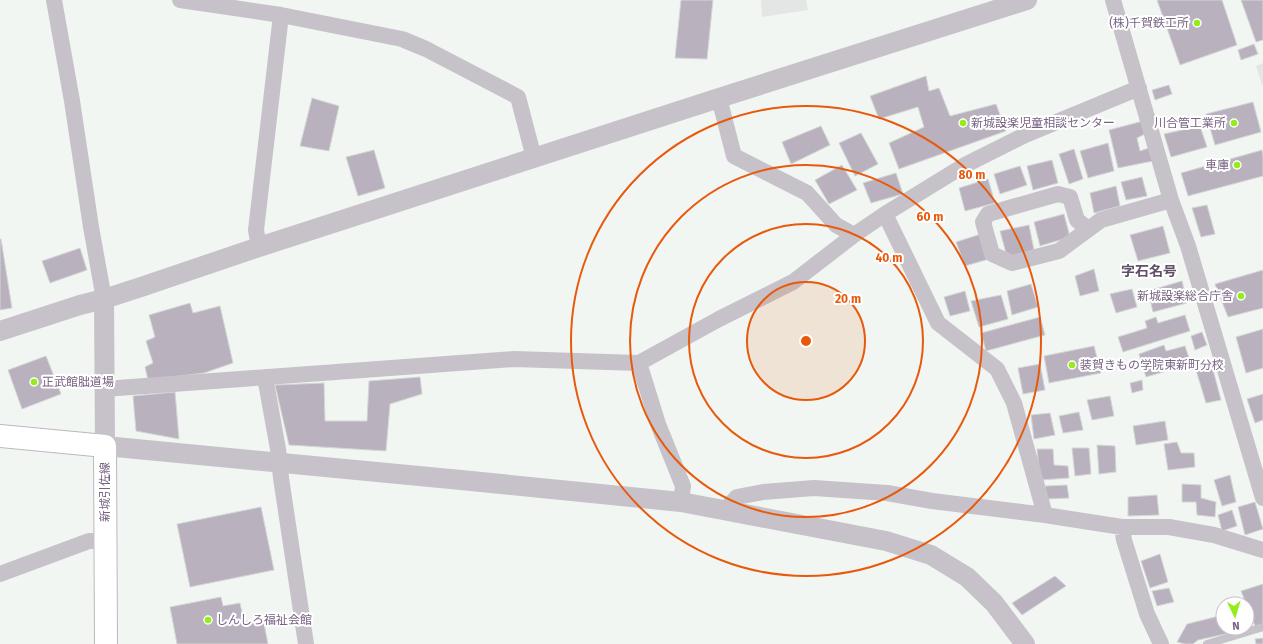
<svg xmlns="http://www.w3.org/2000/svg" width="1263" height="644" font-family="'Fira Sans','Noto Sans JP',sans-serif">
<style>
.built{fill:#e4e6e5}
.building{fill:#b9b2be;stroke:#d4d7d5}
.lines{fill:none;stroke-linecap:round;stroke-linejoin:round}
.secondary-casing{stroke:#bcb7c0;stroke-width:24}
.service{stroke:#c7c2c9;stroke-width:8}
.minor{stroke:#c7c2c9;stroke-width:16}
.tertiary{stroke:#c7c2c9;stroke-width:20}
.secondary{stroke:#fff;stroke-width:22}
.ring{fill:none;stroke:#e8590c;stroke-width:2}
.poi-dot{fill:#94ed1a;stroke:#fff;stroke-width:1.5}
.labels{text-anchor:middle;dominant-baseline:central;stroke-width:4;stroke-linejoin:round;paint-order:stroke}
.poi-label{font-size:12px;fill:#786384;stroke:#fff;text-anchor:end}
.street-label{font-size:12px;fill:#786384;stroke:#fff}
.quarter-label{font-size:14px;font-weight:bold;fill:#605169;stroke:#fff}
.centre{fill:#e8590c;stroke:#fff;stroke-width:2}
.ring-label{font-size:12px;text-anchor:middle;font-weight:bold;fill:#e8590c;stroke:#fff;stroke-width:4;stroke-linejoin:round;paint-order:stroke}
</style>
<rect width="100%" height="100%" fill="#f1f6f2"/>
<path class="built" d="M 761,0 L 806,0 L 808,10 L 762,17 Z
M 1263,63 L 1263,85 L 1262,85 L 1256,66 Z"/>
<path class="building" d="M 681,0 L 713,0 L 707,59 L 675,58 Z
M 1157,0 L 1222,0 L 1237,45 L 1180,65 Z
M 1241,0 L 1263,0 L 1263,40 L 1256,42 Z
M 1254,44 L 1258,54 L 1241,60 L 1238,50 Z
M 926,76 L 929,91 L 939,88 L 950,116 L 996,104 L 1006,131 L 899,169 L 889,143 L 924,127 L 918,107 L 879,119 L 870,96 Z
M 1169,85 L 1172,94 L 1155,100 L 1152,90 Z
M 312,98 L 339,106 L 329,151 L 300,146 Z
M 1253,102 L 1261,132 L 1215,145 L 1206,114 Z
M 1143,121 L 1145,134 L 1137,138 L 1140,151 L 1149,148 L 1153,161 L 1118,168 L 1109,130 Z
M 821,126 L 830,145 L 791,164 L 782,142 Z
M 1200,126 L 1207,147 L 1171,157 L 1164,134 Z
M 861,133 L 878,164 L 855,176 L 839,143 Z
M 1108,143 L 1114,171 L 1088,178 L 1080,151 Z
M 1074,149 L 1083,179 L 1069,184 L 1059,154 Z
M 374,150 L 385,188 L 358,196 L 346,157 Z
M 1262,150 L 1263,156 L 1263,176 L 1188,196 L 1181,173 Z
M 1052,160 L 1058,183 L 1033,190 L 1027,166 Z
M 842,165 L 857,190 L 829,204 L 815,180 Z
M 1020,166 L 1027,185 L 1000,194 L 994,174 Z
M 896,173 L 903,194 L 871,203 L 863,183 Z
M 1142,177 L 1147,196 L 1126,200 L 1121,182 Z
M 988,179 L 995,203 L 965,211 L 959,188 Z
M 1116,186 L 1120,206 L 1094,213 L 1090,193 Z
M 1207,205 L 1215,234 L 1201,237 L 1192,208 Z
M 1064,214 L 1070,237 L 1040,246 L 1034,222 Z
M 1029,225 L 1034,250 L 1007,257 L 1000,231 Z
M 1163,226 L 1170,253 L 1138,261 L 1130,235 Z
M 981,234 L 989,259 L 965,266 L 956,242 Z
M 0,239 L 1,239 L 12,308 L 0,310 Z
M 80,248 L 87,270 L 50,283 L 42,261 Z
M 1094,269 L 1099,291 L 1080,296 L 1075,276 Z
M 1263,270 L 1263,308 L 1228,317 L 1215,284 Z
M 1182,281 L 1187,303 L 1153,312 L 1148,291 Z
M 1031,284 L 1038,307 L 1012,315 L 1007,291 Z
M 1132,289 L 1137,307 L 1116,313 L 1110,294 Z
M 965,291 L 970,311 L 950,316 L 944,297 Z
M 1001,295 L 1008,319 L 979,327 L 971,301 Z
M 190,303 L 193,313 L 220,306 L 233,363 L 204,373 L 148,380 L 145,367 L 153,363 L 146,341 L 155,337 L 149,315 Z
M 1185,315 L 1190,331 L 1123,352 L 1118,337 L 1147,328 L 1145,321 L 1156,317 L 1158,323 Z
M 1040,317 L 1045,335 L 986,351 L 981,333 Z
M 1263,329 L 1263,368 L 1246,373 L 1236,337 Z
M 1202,332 L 1207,345 L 1195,350 L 1191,336 Z
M 1164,345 L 1166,351 L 1185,346 L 1191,364 L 1146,377 L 1139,354 Z
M 1094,346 L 1101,373 L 1049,383 L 1044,356 Z
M 46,356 L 61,394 L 22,409 L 8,370 Z
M 1211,362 L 1221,400 L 1206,403 L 1195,367 Z
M 1040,364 L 1045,390 L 1023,394 L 1018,368 Z
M 420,377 L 422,394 L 390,404 L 386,451 L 289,445 L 275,385 L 324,383 L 325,421 L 367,421 L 369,381 Z
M 1142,380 L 1143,390 L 1132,393 L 1130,383 Z
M 175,392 L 179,439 L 136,431 L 133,396 Z
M 1263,394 L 1263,420 L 1255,423 L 1247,399 Z
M 1110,396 L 1114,416 L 1092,420 L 1087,400 Z
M 1079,412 L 1083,430 L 1063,433 L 1059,416 Z
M 1050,413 L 1055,435 L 1034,439 L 1031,415 Z
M 1165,421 L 1168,440 L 1136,445 L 1133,426 Z
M 1177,442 L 1181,453 L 1194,453 L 1195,467 L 1168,470 L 1164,444 Z
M 1097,445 L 1115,446 L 1116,472 L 1099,474 Z
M 1072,448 L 1089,448 L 1091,474 L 1075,476 Z
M 1037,449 L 1053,449 L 1054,465 L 1068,466 L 1069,478 L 1040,480 Z
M 1230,475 L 1236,502 L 1222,506 L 1214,480 Z
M 1182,484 L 1201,485 L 1201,498 L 1216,502 L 1215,517 L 1197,515 L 1196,502 L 1182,502 Z
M 1067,485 L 1069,498 L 1047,499 L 1045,486 Z
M 1157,495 L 1159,515 L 1128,516 L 1128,497 Z
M 1255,502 L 1263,529 L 1245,535 L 1238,507 Z
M 261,507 L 274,570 L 190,587 L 177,524 Z
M 1232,510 L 1237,526 L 1222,531 L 1218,515 Z
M 1160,554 L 1168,582 L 1150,588 L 1141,561 Z
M 1055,576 L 1066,586 L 1022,615 L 1012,603 Z
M 1263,584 L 1263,624 L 1255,626 L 1241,591 Z
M 1169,588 L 1174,602 L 1157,606 L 1152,591 Z
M 221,597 L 223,606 L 240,603 L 244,622 L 263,618 L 268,644 L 177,644 L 170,607 Z
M 1223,615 L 1223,628 L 1229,628 L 1230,633 L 1198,640 L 1193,644 L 1185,644 L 1177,642 L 1187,624 Z
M 1263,638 L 1263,644 L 1256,644 L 1255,639 Z"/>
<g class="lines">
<defs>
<path id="secondary" d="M 0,436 L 105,446 L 106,644"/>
</defs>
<use href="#secondary" class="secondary-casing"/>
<path class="service" d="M 1207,644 L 1263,627"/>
<path class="minor" d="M 54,0 L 72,101 L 91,227 L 104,299
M 180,0 L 281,15 L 402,39 L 426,49 L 518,97 L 534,158
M 1113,0 L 1171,200 L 1188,246 L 1263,498
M 719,98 L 734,156 L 807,193 L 836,225 L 854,235 L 885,214 L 965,165 L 1025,135 L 1139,88
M 885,214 L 938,323 L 997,369 L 1014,403 L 1045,515
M 1088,229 L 1077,220 L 1070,197 L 1058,194 L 988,214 L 983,222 L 992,254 L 1012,263 L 1059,251 L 1101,220 L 1171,200
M 259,247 L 256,230 L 281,15
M 639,363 L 658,424 L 683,486 L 681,502
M 265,377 L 278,449 L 281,478 L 306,644
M 104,389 L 514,359 L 639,363 L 719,319 L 793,282 L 854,235
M 725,510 L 737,497 L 763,492 L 814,488 L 887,493 L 932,501 L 1045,515 L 1122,527 L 1169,527 L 1214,535 L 1263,550
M 1122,527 L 1124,540 L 1147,614 L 1161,644
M 0,574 L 89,541 L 105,541"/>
<path class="tertiary" d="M 0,331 L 80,305 L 104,299
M 1025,644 L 994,603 L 967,577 L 931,555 L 886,541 L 681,502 L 461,480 L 105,446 L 104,299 L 141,287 L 259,247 L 719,98 L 1027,0"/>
<use href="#secondary" class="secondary"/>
</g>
<circle cx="806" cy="341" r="59" fill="#e8590c" fill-opacity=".12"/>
<g class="ring">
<circle cx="806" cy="341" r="59"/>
<circle cx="806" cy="341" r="117"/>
<circle cx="806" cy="341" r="176"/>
<circle cx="806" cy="341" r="235"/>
</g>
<g class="poi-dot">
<circle cx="1197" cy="23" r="4"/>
<circle cx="963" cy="123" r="4"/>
<circle cx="1234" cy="123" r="4"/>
<circle cx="1237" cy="165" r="4"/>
<circle cx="1241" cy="296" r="4"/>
<circle cx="1072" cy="365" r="4"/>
<circle cx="34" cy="382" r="4"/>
<circle cx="208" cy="620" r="4"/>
</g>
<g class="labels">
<g class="poi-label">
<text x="1189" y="23">(株)千賀鉄工所</text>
<text x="971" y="123" text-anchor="start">新城設楽児童相談センター</text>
<text x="1226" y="123">川合管工業所</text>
<text x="1229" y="165">車庫</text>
<text x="1233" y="296">新城設楽総合庁舎</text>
<text x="1080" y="365" text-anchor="start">装賀きもの学院東新町分校</text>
<text x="42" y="382" text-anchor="start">正武館朏道場</text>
<text x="216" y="620" text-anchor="start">しんしろ福祉会館</text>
</g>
<g class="street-label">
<text transform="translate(105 492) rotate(-90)">新城引佐線</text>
</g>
<g class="quarter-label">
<text x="1149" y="271">字石名号</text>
</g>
</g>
<circle cx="806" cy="341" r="6" class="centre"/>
<g class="ring-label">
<text x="972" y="179">80 m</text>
<text x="930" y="221">60 m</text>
<text x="889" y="262">40 m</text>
<text x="848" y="303">20 m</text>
</g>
<g transform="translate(1235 616) rotate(175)"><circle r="19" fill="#ffffff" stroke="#c9c1ce"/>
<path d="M0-3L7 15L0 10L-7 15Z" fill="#94ed1a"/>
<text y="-6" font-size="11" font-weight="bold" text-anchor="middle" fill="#786384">N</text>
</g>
</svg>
